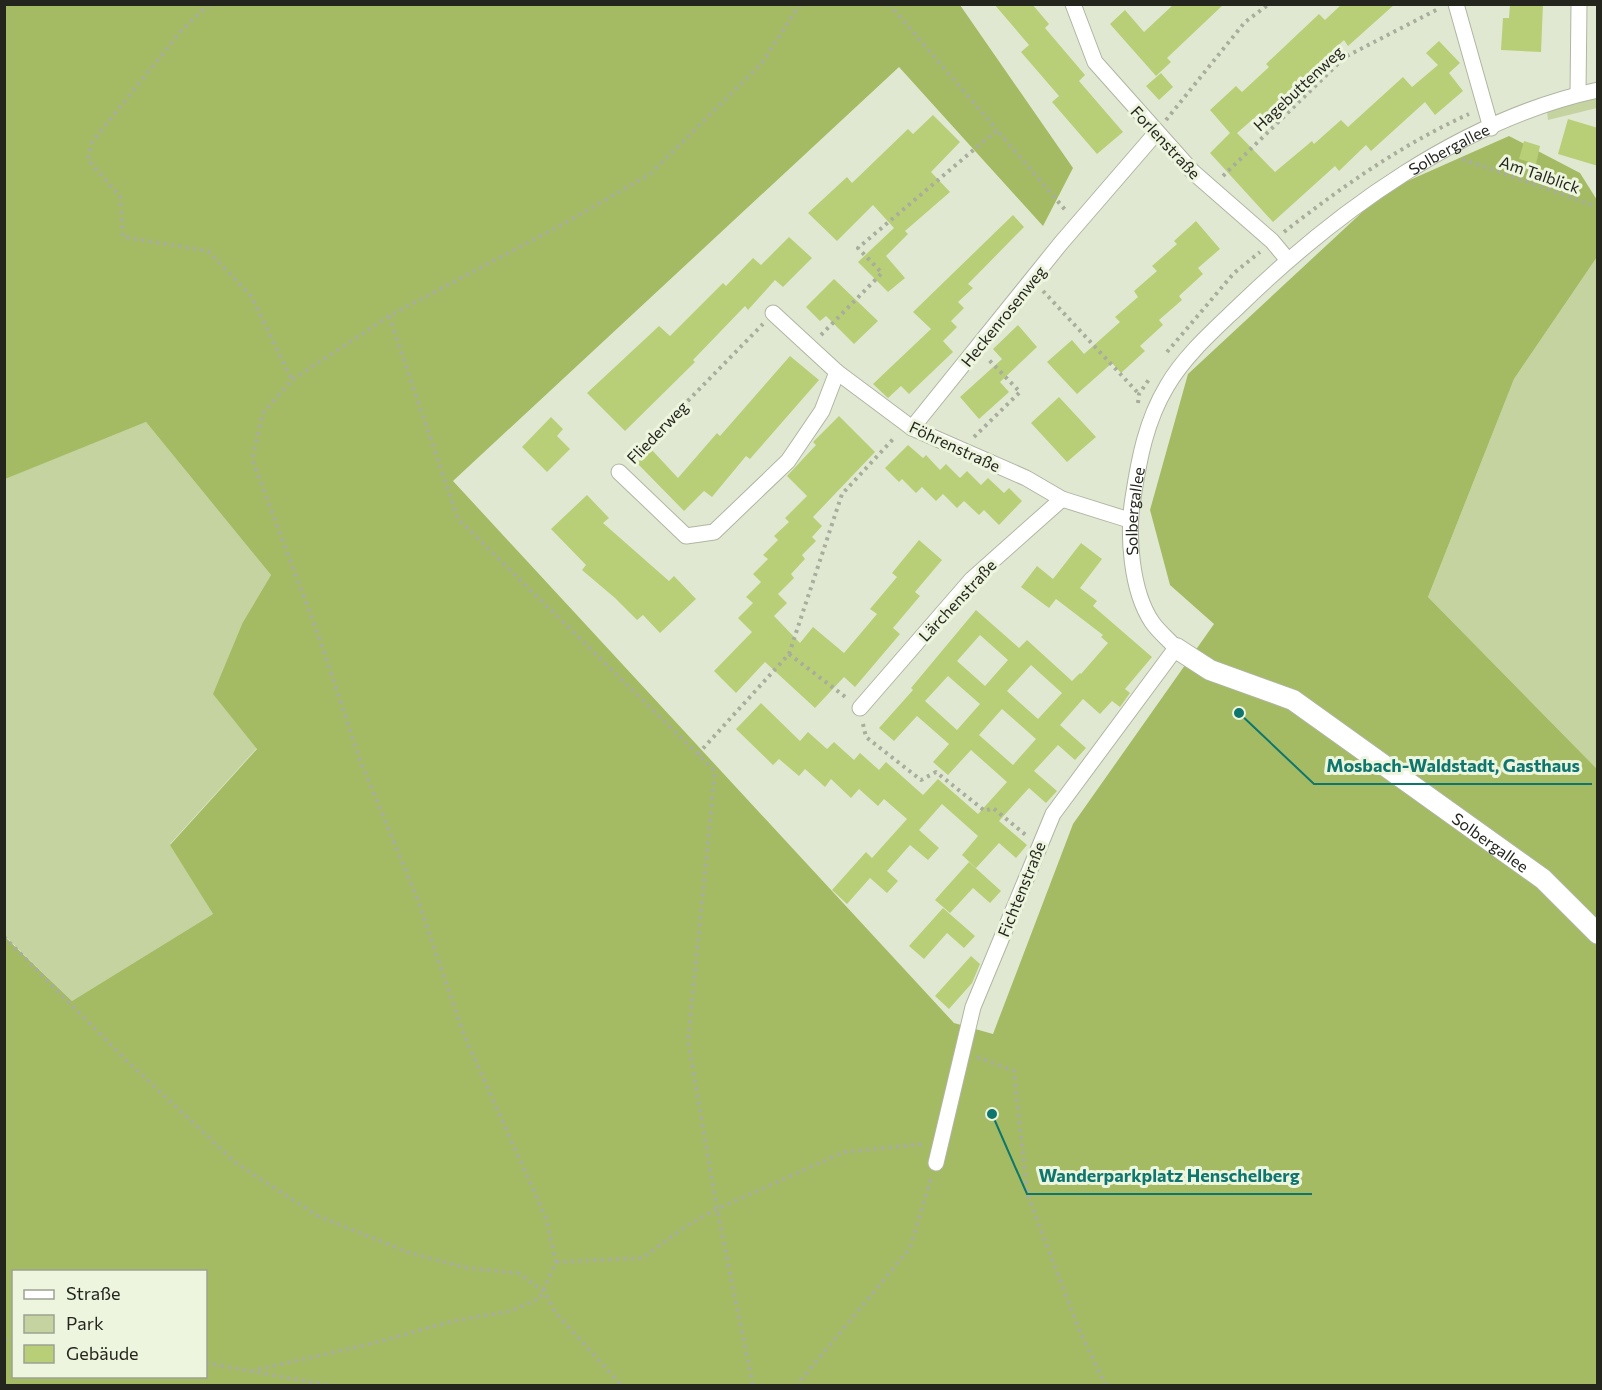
<svg xmlns="http://www.w3.org/2000/svg" width="1602" height="1390" font-family="Commissioner,sans-serif">
<style>
.green{fill:#c4d39f}
.forest{fill:#a4bb63;fill-rule:evenodd}
.building{fill:#b8cf77;fill-rule:evenodd}
.lines{fill:none;stroke-linecap:round;stroke-linejoin:round}
.minor-casing{stroke:#afb6a1;stroke-width:17}
.tertiary-casing{stroke:#afb6a1;stroke-width:22}
.path{stroke:#a8ad9c;stroke-width:4;stroke-dasharray:3 4.5;stroke-linecap:butt}
.minor{stroke:#fff;stroke-width:15}
.tertiary{stroke:#fff;stroke-width:20}
.labels{text-anchor:middle;dominant-baseline:central;stroke-width:6;stroke-linejoin:round;paint-order:stroke}
.street-label{font-size:16px;fill:#24261e;stroke:#eef5df}
.leader{fill:none;stroke:#0f766e;stroke-width:2}
.callout-dot{fill:#0f766e;stroke:#eef5df;stroke-width:2}
.callout-label{font-size:18px;text-anchor:middle;font-weight:bold;fill:#0f766e;stroke:#eef5df;stroke-width:6;stroke-linejoin:round;paint-order:stroke}
</style>
<rect width="100%" height="100%" fill="#e1e8d2"/>
<path class="green" d="M 1597,90 L 1597,108 L 1548,120 L 1546,103 Z
M 1597,257 L 1597,769 L 1428,597 L 1514,379 Z
M 146,422 L 271,575 L 243,622 L 257,748 L 170,844 L 213,914 L 72,1001 L 5,936 L 4,479 Z"/>
<path class="forest" d="M 5,5 L 960,5 L 1073,168 L 1043,226 L 899,67 L 453,481 L 954,1023 L 993,1034 L 1073,824 L 1214,624 L 1170,585 L 1150,510 L 1188,374 L 1385,191 L 1509,136 L 1580,173 L 1597,200 L 1597,257 L 1514,379 L 1428,597 L 1597,769 L 1597,1385 L 5,1385 L 4,936 L 72,1001 L 213,914 L 170,845 L 257,749 L 213,694 L 243,622 L 271,575 L 146,422 L 5,479 ZM 14,1272 L 206,1272 L 206,1376 L 14,1376 Z"/>
<path class="building" d="M 994,4 L 1032,4 L 1049,24 L 1045,28 L 1085,75 L 1079,81 L 1123,132 L 1097,154 L 1052,102 L 1059,96 L 1021,52 L 1029,45 Z
M 1174,4 L 1224,4 L 1167,58 L 1171,62 L 1156,76 L 1110,24 L 1125,10 L 1144,32 Z
M 1342,4 L 1395,4 L 1348,46 L 1344,40 L 1290,90 L 1293,93 L 1266,119 L 1260,113 L 1237,133 L 1275,172 L 1312,141 L 1314,144 L 1341,120 L 1348,127 L 1403,77 L 1412,87 L 1438,65 L 1426,53 L 1439,41 L 1460,63 L 1449,73 L 1463,91 L 1435,115 L 1425,102 L 1371,151 L 1366,145 L 1339,171 L 1335,166 L 1273,222 L 1210,153 L 1230,133 L 1210,110 L 1236,86 L 1242,92 L 1269,67 L 1266,64 L 1319,14 L 1325,20 Z
M 1510,4 L 1543,4 L 1541,52 L 1501,50 L 1503,18 L 1509,18 Z
M 1161,73 L 1173,87 L 1159,100 L 1146,86 Z
M 933,115 L 960,142 L 931,172 L 950,192 L 905,231 L 908,234 L 886,256 L 905,278 L 888,292 L 858,262 L 894,228 L 873,205 L 837,241 L 808,213 L 847,177 L 852,183 L 908,129 L 913,134 Z
M 1568,119 L 1598,128 L 1598,166 L 1558,154 Z
M 1524,141 L 1540,146 L 1536,164 L 1519,159 Z
M 1013,215 L 1024,227 L 968,284 L 973,288 L 958,302 L 964,308 L 951,321 L 957,327 L 943,341 L 953,352 L 909,394 L 901,386 L 888,398 L 873,384 L 931,329 L 913,312 Z
M 1196,221 L 1220,249 L 1198,268 L 1203,274 L 1179,296 L 1182,300 L 1159,320 L 1163,325 L 1140,346 L 1145,351 L 1121,373 L 1112,363 L 1077,394 L 1047,362 L 1072,340 L 1084,354 L 1120,322 L 1115,317 L 1138,297 L 1134,291 L 1157,271 L 1152,266 L 1177,244 L 1174,241 Z
M 789,237 L 812,258 L 783,287 L 775,280 L 748,310 L 745,306 L 693,360 L 695,362 L 625,431 L 587,393 L 659,326 L 670,336 L 723,283 L 726,286 L 753,258 L 761,265 Z
M 834,279 L 878,321 L 854,344 L 826,316 L 820,321 L 806,307 Z
M 1018,325 L 1037,347 L 1000,382 L 1009,392 L 979,419 L 960,397 L 1002,359 L 993,349 Z
M 790,356 L 819,380 L 750,459 L 746,456 L 712,497 L 704,491 L 684,511 L 637,463 L 651,449 L 678,478 L 717,433 L 720,436 Z
M 1059,397 L 1096,437 L 1067,462 L 1031,423 Z
M 839,416 L 875,452 L 813,517 L 822,526 L 812,537 L 816,541 L 802,555 L 805,559 L 791,574 L 794,578 L 778,594 L 787,603 L 774,616 L 800,643 L 813,627 L 844,653 L 877,614 L 870,609 L 897,577 L 892,573 L 919,540 L 942,560 L 915,592 L 920,596 L 893,628 L 900,634 L 855,687 L 844,677 L 815,708 L 765,662 L 736,693 L 714,671 L 752,632 L 738,618 L 753,603 L 746,597 L 761,582 L 753,574 L 768,559 L 763,555 L 778,540 L 774,536 L 789,522 L 785,518 L 807,496 L 787,476 L 816,445 L 813,442 Z
M 551,417 L 563,429 L 557,436 L 570,449 L 547,472 L 522,447 Z
M 908,445 L 923,458 L 926,455 L 940,470 L 946,464 L 960,478 L 967,471 L 981,485 L 988,478 L 1004,493 L 1009,488 L 1022,501 L 999,525 L 984,510 L 979,515 L 964,501 L 957,508 L 943,494 L 936,501 L 922,487 L 916,493 L 902,479 L 899,482 L 885,468 Z
M 587,495 L 609,518 L 603,523 L 669,581 L 674,576 L 696,599 L 660,633 L 643,615 L 637,620 L 615,598 L 582,570 L 586,565 L 551,529 Z
M 1081,543 L 1102,559 L 1080,588 L 1097,601 L 1093,606 L 1152,657 L 1125,689 L 1130,693 L 1120,707 L 1112,701 L 1100,714 L 1083,699 L 1060,725 L 1086,748 L 1075,760 L 1058,745 L 1034,771 L 1057,791 L 1046,803 L 1029,788 L 999,821 L 1027,845 L 1016,858 L 999,843 L 976,868 L 962,855 L 978,836 L 942,804 L 919,830 L 939,848 L 928,860 L 910,845 L 887,871 L 898,881 L 887,893 L 870,878 L 847,904 L 832,890 L 866,852 L 872,858 L 907,819 L 884,799 L 878,806 L 859,789 L 851,798 L 831,779 L 825,787 L 805,769 L 799,776 L 779,759 L 773,765 L 736,729 L 761,703 L 800,741 L 808,732 L 827,749 L 834,742 L 854,760 L 860,753 L 879,770 L 886,762 L 923,795 L 938,779 L 978,814 L 1007,782 L 971,750 L 948,775 L 933,762 L 949,744 L 917,716 L 894,741 L 879,728 L 913,690 L 911,688 L 976,610 L 1019,648 L 1027,640 L 1072,681 L 1080,673 L 1081,674 L 1108,643 L 1101,637 L 1103,635 L 1056,599 L 1049,608 L 1021,587 L 1037,566 L 1053,579 ZM 980,635 L 1008,660 L 985,686 L 957,661 ZM 1031,665 L 1062,693 L 1038,719 L 1007,691 ZM 948,676 L 980,704 L 957,730 L 925,701 ZM 1002,709 L 1036,739 L 1013,765 L 979,735 Z
M 969,862 L 1001,891 L 990,903 L 973,888 L 950,913 L 935,900 Z
M 943,908 L 975,936 L 964,948 L 947,933 L 924,959 L 909,946 Z
M 971,956 L 980,964 L 972,983 L 949,1009 L 935,996 Z"/>
<g class="lines">
<defs>
<g id="minor">
<path d="M 1073,4 L 1095,62 L 1193,172 L 1272,241 L 1287,259"/>
<path d="M 1456,4 L 1491,128"/>
<path d="M 1578,94 L 1579,4"/>
<path d="M 773,313 L 837,372 L 912,428 L 1026,478 L 1062,499 L 1129,520"/>
<path d="M 912,428 L 1061,243 L 1156,133"/>
<path d="M 619,472 L 686,536 L 714,532 L 788,461 L 822,411 L 837,372"/>
<path d="M 860,708 L 972,579 L 1062,499"/>
<path id="s1" d="M 936,1163 L 973,1007 L 1053,814 L 1176,648 C 1169,640 1158,631 1152,622 C 1131,591 1127,534 1133,498 C 1139,459 1146,421 1167,386 C 1185,355 1215,329 1240,305 C 1337,211 1463,119 1598,90"/>
</g>
<g id="tertiary">
<path id="s2" d="M 1176,648 L 1210,670 L 1293,700 L 1543,879 L 1598,934"/>
</g>
</defs>
<use href="#minor" class="minor-casing"/>
<use href="#tertiary" class="tertiary-casing"/>
<path class="path" d="M 209,4 L 181,31 L 92,142 L 88,160 L 120,196 L 123,237 L 208,251 L 251,296 L 292,380
M 889,4 L 997,130
M 1166,120 L 1245,22 L 1269,4
M 1462,159 L 1598,207
M 1223,176 L 1345,57 L 1440,8
M 1284,232 C 1343,186 1401,145 1469,114
M 1043,291 L 1139,394
M 389,316 L 458,519 L 715,771 L 688,1041 L 717,1209 L 753,1386
M 821,335 L 882,273 L 858,248 L 997,130 L 1067,212
M 1167,352 L 1234,273 L 1260,252
M 1138,403 L 1139,394 L 1150,378
M 974,437 L 1020,392 L 989,360
M 630,460 L 763,324
M 789,654 L 848,699
M 863,724 L 866,737 L 921,780 L 936,772 L 985,811 L 993,808 L 1027,836
M 698,754 L 789,654 L 842,494 L 895,437
M 4,937 L 125,1059 L 236,1163 L 318,1216 L 410,1253 L 467,1268 L 518,1273 L 544,1291 L 555,1312 L 622,1386
M 977,1057 L 1014,1071 L 1027,1193 L 1078,1327 L 1106,1386
M 556,1262 L 642,1258 L 688,1225 L 717,1209 L 844,1152 L 923,1144
M 4,1340 L 14,1341
M 206,1363 L 333,1386
M 251,1371 L 374,1343 L 453,1321 L 511,1311 L 540,1298 L 556,1262 L 546,1218 L 464,1035 L 417,898 L 360,760 L 319,637 L 252,459 L 263,413 L 292,380 L 389,316 L 567,222 L 650,174 L 762,63 L 800,4
M 796,1386 L 910,1248 L 931,1178"/>
<use href="#minor" class="minor"/>
<use href="#tertiary" class="tertiary"/>
</g>
<g class="labels">
<g class="street-label">
<text transform="translate(1298 88) rotate(-43)">Hagebuttenweg</text>
<text transform="translate(1166 142) rotate(47)">Forlenstraße</text>
<text stroke="none"><textPath href="#s1" startOffset="1228">Solbergallee</textPath></text>
<text transform="translate(1540 174) rotate(19)">Am Talblick</text>
<text transform="translate(1003 316) rotate(-51)">Heckenrosenweg</text>
<text transform="translate(657 432) rotate(-46)">Fliederweg</text>
<text transform="translate(955 446) rotate(25)">Föhrenstraße</text>
<text stroke="none"><textPath href="#s1" startOffset="726">Solbergallee</textPath></text>
<text transform="translate(957 600) rotate(-47)">Lärchenstraße</text>
<text stroke="none"><textPath href="#s2" startOffset="372">Solbergallee</textPath></text>
<text transform="translate(1021 889) rotate(-68)">Fichtenstraße</text>
</g>
</g>
<path class="leader" d="M1239 713L1314 784H1592M992 1114L1027 1194H1312"/>
<g class="callout-dot">
<circle cx="1239" cy="713" r="6"/>
<circle cx="992" cy="1114" r="6"/>
</g>
<g class="callout-label">
<text x="1453" y="772">Mosbach-Waldstadt, Gasthaus</text>
<text x="1169" y="1182">Wanderparkplatz Henschelberg</text>
</g>
<rect width="1602" height="1390" fill="none" stroke="#24261e" stroke-width="12"/>
<rect x="12" y="1270" width="195" height="108" fill="#eef5df" stroke="#9da292" stroke-width="1.5"/>
<rect x="24" y="1290" width="30" height="9" fill="#ffffff" stroke="#9da292" stroke-width="1.5"/>
<text x="66" y="1300" font-size="18" fill="#24261e">Straße</text>
<rect x="24" y="1315" width="30" height="18" fill="#c4d39f" stroke="#9da292" stroke-width="1.5"/>
<text x="66" y="1330" font-size="18" fill="#24261e">Park</text>
<rect x="24" y="1345" width="30" height="18" fill="#b8cf77" stroke="#9da292" stroke-width="1.5"/>
<text x="66" y="1360" font-size="18" fill="#24261e">Gebäude</text>
</svg>
